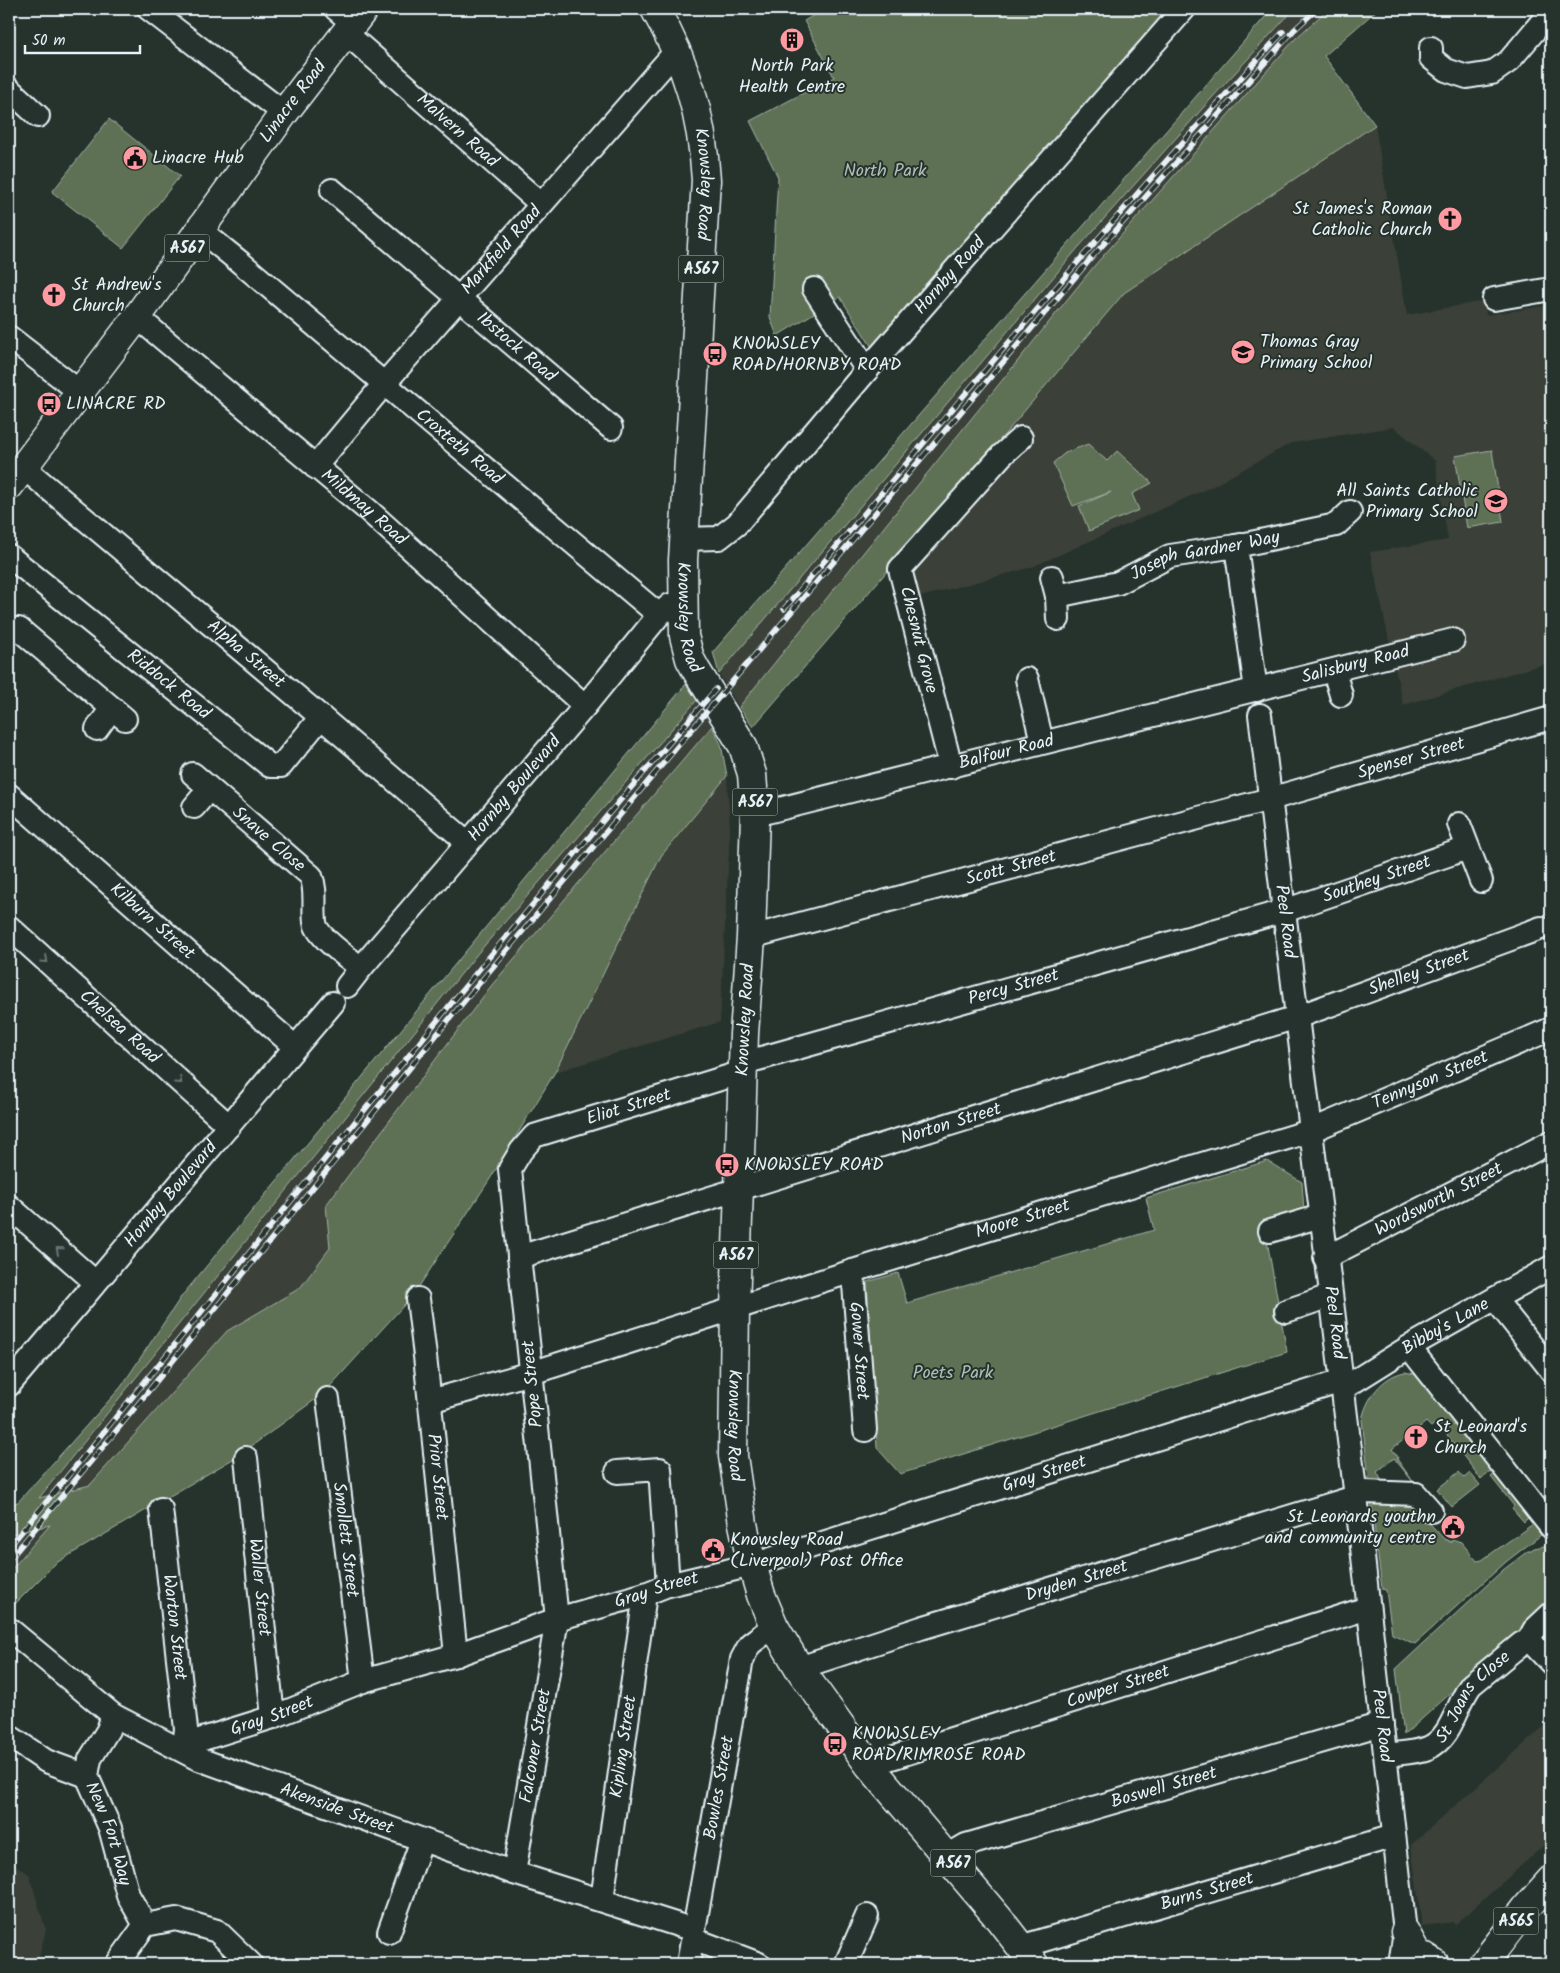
<svg xmlns="http://www.w3.org/2000/svg" width="1560" height="1973" font-family="Kalam,sans-serif">
<style>
.built{fill:#3b4139}
.green{fill:#5e7155;stroke:#a3b1a6}
.lines{fill:none;stroke-linecap:round;stroke-linejoin:round}
.minor-casing{stroke:#e8f1f8;stroke-width:26}
.major-casing{stroke:#e8f1f8;stroke-width:31}
.highway-casing{stroke:#e8f1f8;stroke-width:31}
.minor{stroke:#26332d;stroke-width:22}
.major{stroke:#26332d;stroke-width:28}
.highway{stroke:#26332d;stroke-width:28}
.rail-casing{stroke:#e8f1f8;stroke-width:5.5}
.rail{stroke:#26332d;stroke-width:4;stroke-dasharray:11;stroke-linecap:butt}
.oneway{stroke:#6a7674}
.labels{text-anchor:middle;dominant-baseline:central;stroke-width:4;stroke-linejoin:round;paint-order:stroke}
.shield{fill:#26332d;stroke:#aeb8bb;stroke-width:1}
.shield-label{font-size:16px;font-weight:bold;fill:#e8f1f8}
.poi-label{font-size:18px;fill:#e8f1f8;stroke:#26332d;text-anchor:start}
.street-label{font-size:18px;fill:#e8f1f8;stroke:#26332d}
.park-label{font-size:18px;fill:#b1beb7;stroke:#26332d}
</style>
<rect width="100%" height="100%" fill="#26332d"/>
<filter id="ink" filterUnits="userSpaceOnUse"><feTurbulence type="fractalNoise" baseFrequency=".02" numOctaves="2"/><feDisplacementMap in="SourceGraphic" scale="10" xChannelSelector="R" yChannelSelector="G"/><feConvolveMatrix kernelMatrix="1 2 1 2 8 2 1 2 1" color-interpolation-filters="sRGB"/></filter>
<g filter="url(#ink)">
<path class="built" d="M 1294,9 L 1328,9 L 1295,39 L 1095,265 L 739,707 L 719,674 L 1078,248 L 1211,99 Z
M 1375,125 L 1407,315 L 1484,301 L 1486,315 L 1551,305 L 1551,662 L 1403,705 L 1370,552 L 1448,540 L 1435,461 L 1394,427 L 1291,443 L 1213,486 L 1032,567 L 920,597 L 911,569 L 1014,459 L 994,447 L 1124,293 Z
M 697,700 L 712,726 L 491,986 L 326,1205 L 330,1248 L 300,1288 L 227,1331 L 90,1485 L 39,1499 L 478,953 Z
M 727,776 L 730,829 L 720,1022 L 555,1072 L 661,856 Z
M 51,1524 L 9,1572 L 9,1535 Z
M 1551,1720 L 1551,1839 L 1455,1925 L 1453,1922 L 1422,1926 L 1411,1845 Z
M 9,1861 L 29,1874 L 46,1930 L 37,1964 L 9,1964 Z
M 1551,1923 L 1551,1964 L 1520,1964 Z"/>
<path class="green" d="M 824,9 L 1167,9 L 873,349 L 840,297 L 777,336 L 770,317 L 778,177 L 750,121 L 834,77 L 804,21 Z
M 1272,9 L 1294,9 L 1211,99 L 1078,248 L 719,674 L 713,652 Z
M 1328,9 L 1378,9 L 1324,56 L 1375,125 L 1124,293 L 994,447 L 753,727 L 739,707 L 1095,265 L 1295,39 Z
M 109,119 L 180,176 L 123,248 L 52,192 Z
M 1088,444 L 1107,461 L 1117,451 L 1152,483 L 1132,494 L 1139,510 L 1089,531 L 1079,506 L 1111,492 L 1073,506 L 1053,463 L 1065,453 Z
M 1492,450 L 1503,522 L 1467,528 L 1455,456 Z
M 686,684 L 697,700 L 478,953 L 39,1498 L 90,1485 L 227,1331 L 300,1288 L 330,1248 L 326,1205 L 491,986 L 712,726 L 721,744 L 727,776 L 661,856 L 555,1072 L 490,1179 L 414,1294 L 324,1393 L 238,1456 L 56,1563 L 9,1610 L 9,1572 L 50,1525 L 9,1535 L 9,1504 L 18,1502 L 121,1387 L 181,1297 Z
M 1267,1161 L 1302,1182 L 1304,1211 L 1264,1224 L 1287,1352 L 900,1474 L 877,1448 L 867,1282 L 898,1273 L 907,1303 L 1154,1230 L 1146,1198 Z
M 1405,1372 L 1414,1374 L 1422,1381 L 1480,1454 L 1479,1456 L 1481,1458 L 1483,1457 L 1530,1516 L 1524,1522 L 1512,1508 L 1514,1506 L 1491,1477 L 1493,1475 L 1490,1471 L 1481,1479 L 1437,1422 L 1431,1427 L 1426,1422 L 1392,1449 L 1398,1457 L 1397,1459 L 1414,1483 L 1394,1458 L 1377,1472 L 1383,1483 L 1370,1487 L 1362,1420 C 1366,1399 1382,1376 1405,1372 Z
M 1459,1472 L 1464,1478 L 1470,1473 L 1480,1485 L 1452,1507 L 1437,1489 Z
M 1405,1496 L 1444,1539 L 1451,1542 L 1452,1539 L 1461,1542 L 1477,1561 L 1482,1560 L 1533,1524 L 1541,1535 L 1507,1561 L 1415,1644 L 1392,1634 L 1386,1590 L 1382,1589 L 1371,1500 Z
M 1549,1545 L 1551,1548 L 1551,1603 L 1404,1735 L 1396,1669 L 1503,1570 L 1528,1551 L 1532,1551 L 1534,1548 Z"/>
<g class="lines">
<defs>
<g id="minor">
<path d="M 149,9 L 284,113"/>
<path d="M 336,9 L 353,23"/>
<path id="s1" d="M 346,33 L 541,204"/>
<path d="M 1431,48 L 1431,58 L 1446,70 L 1467,77 L 1492,73 L 1509,61 L 1551,11"/>
<path d="M 9,89 L 38,116"/>
<path id="s2" d="M 332,190 L 611,428"/>
<path id="s3" d="M 200,230 L 241,263 L 659,615"/>
<path d="M 814,289 L 867,370"/>
<path d="M 1494,299 L 1551,289"/>
<path id="s4" d="M 137,317 L 369,511 L 585,706"/>
<path d="M 9,337 L 80,392"/>
<path id="s5" d="M 23,467 L 321,717 L 468,843"/>
<path id="s6" d="M 315,467 L 384,384 L 677,50"/>
<path id="s7" d="M 684,539 L 719,538 L 737,524 L 867,370 L 1184,9"/>
<path d="M 1236,546 L 1256,690"/>
<path id="s8" d="M 9,556 L 270,766 L 281,766 L 321,717"/>
<path d="M 1052,577 L 1057,596 L 1058,619"/>
<path id="s9" d="M 1057,596 L 1118,583 L 1170,556 L 1236,546 L 1336,525 L 1350,512"/>
<path d="M 9,629 L 19,629 L 125,719"/>
<path d="M 1334,671 L 1341,695"/>
<path d="M 1027,679 L 1042,742"/>
<path id="s10" d="M 1260,715 L 1360,1530 L 1405,1932 L 1400,1964"/>
<path d="M 97,729 L 112,708"/>
<path d="M 951,767 L 900,569 L 1002,455 L 1021,438"/>
<path id="s11" d="M 193,774 L 311,876 C 317,891 313,905 315,922 C 316,936 350,959 361,968"/>
<path id="s12" d="M 9,795 L 295,1047"/>
<path d="M 194,807 L 209,789"/>
<path id="s13" d="M 755,815 L 1453,640"/>
<path d="M 1459,824 L 1481,881"/>
<path id="s14" d="M 9,927 L 229,1126"/>
<path id="s15" d="M 751,937 L 1270,799 L 1551,718"/>
<path id="s16" d="M 347,986 L 361,968 L 585,706 L 659,615 L 670,605"/>
<path id="s17" d="M 744,1063 L 1284,911 L 1468,848"/>
<path d="M 9,1206 L 95,1282"/>
<path d="M 1270,1231 L 1321,1216"/>
<path id="s18" d="M 519,1257 L 1297,1017 L 1541,928"/>
<path id="s19" d="M 1325,1258 L 1551,1142"/>
<path id="s20" d="M 853,1271 L 865,1430"/>
<path d="M 1496,1298 L 1502,1308 L 1551,1370"/>
<path id="s21" d="M 418,1299 L 425,1356 L 456,1655"/>
<path d="M 1286,1311 L 1330,1296"/>
<path d="M 1409,1347 L 1551,1527"/>
<path id="s22" d="M 9,1385 L 333,1003"/>
<path id="s23" d="M 1342,1389 L 1409,1347 L 1551,1267"/>
<path id="s24" d="M 328,1399 L 363,1681"/>
<path id="s25" d="M 430,1401 L 531,1373 L 853,1271 L 1310,1131 L 1551,1029"/>
<path id="s26" d="M 246,1458 L 273,1717"/>
<path d="M 617,1472 L 660,1469 L 668,1585"/>
<path d="M 1355,1494 L 1365,1492 L 1416,1494 L 1431,1511"/>
<path id="s27" d="M 161,1509 L 186,1729 L 184,1745"/>
<path id="s28" d="M 9,1629 L 113,1715 L 196,1758 L 514,1873 L 694,1930"/>
<path d="M 1527,1643 L 1534,1630 L 1551,1614"/>
<path id="s29" d="M 799,1668 L 921,1628 L 1355,1497"/>
<path id="s30" d="M 113,1715 L 108,1730 L 90,1759 L 87,1776 L 110,1828 L 128,1895 L 145,1925"/>
<path d="M 9,1736 L 46,1761 L 87,1776"/>
<path id="s31" d="M 177,1747 L 273,1717 L 363,1681 L 456,1655 L 557,1619 L 645,1594 L 668,1585 L 752,1565 L 1342,1381"/>
<path id="s32" d="M 1386,1755 C 1399,1753 1415,1753 1428,1748 C 1452,1738 1456,1705 1471,1685 L 1522,1643 L 1532,1643 L 1551,1663"/>
<path id="s33" d="M 869,1765 L 1368,1608"/>
<path id="s34" d="M 947,1856 L 966,1845 L 1382,1724"/>
<path id="s35" d="M 514,1873 L 557,1619 L 510,1169 L 521,1151 L 534,1136 L 743,1072"/>
<path id="s36" d="M 602,1900 L 645,1594"/>
<path d="M 389,1932 L 422,1840"/>
<path d="M 693,1939 L 759,1964"/>
<path id="s37" d="M 1020,1947 L 1394,1836"/>
<path d="M 117,1964 L 145,1925 L 176,1919 L 217,1931 L 251,1964"/>
<path id="s38" d="M 688,1964 L 742,1659 L 750,1644 L 774,1626"/>
<path d="M 846,1964 L 867,1916"/>
</g>
<g id="major">
<path id="s39" d="M 655,9 C 687,65 702,115 706,180 L 683,560 L 684,636 L 690,659 L 696,670 L 743,746 L 752,774 L 755,815 L 751,937 L 744,1034 L 735,1309 L 733,1456 L 743,1524 L 752,1565 L 761,1595 L 774,1626 L 799,1668 L 869,1765 L 1000,1920 L 1034,1964"/>
<path id="s40" d="M 9,486 L 137,317 L 284,113 L 364,9"/>
</g>
<path id="highway" d="M 1405,1932 L 1416,1952 L 1435,1964
M 1483,1964 L 1527,1907 L 1551,1880
M 1520,1964 L 1551,1923"/>
</defs>
<use href="#minor" class="minor-casing"/>
<use href="#major" class="major-casing"/>
<use href="#highway" class="highway-casing"/>
<use href="#minor" class="minor"/>
<use href="#major" class="major"/>
<use href="#highway" class="highway"/>
<defs>
<path id="rail" d="M 784,609 C 948,414 1110,219 1283,32
M 9,1547 C 246,1262 472,968 716,689
M 9,1560 L 121,1425 L 451,1017 L 687,735 L 1093,256 L 1294,30 L 1317,9"/>
</defs>
<use href="#rail" class="rail-casing"/>
<use href="#rail" class="rail"/>
</g>
<defs><path id="oneway-chevron" d="M-2-3.5L2.5 0L-2 3.5" fill="none" stroke-width="1.6" stroke-linecap="round" stroke-linejoin="round" transform="scale(1.25)"/></defs>
<g class="oneway">
<use href="#oneway-chevron" transform="translate(45 960) rotate(42)"/>
<use href="#oneway-chevron" transform="translate(179 1081) rotate(42)"/>
<use href="#oneway-chevron" transform="translate(59 1250) rotate(-139)"/>
</g>
</g>
<defs>
<symbol id="building-disc" viewBox="-11 -11 22 22"><circle r="9.5" fill="#ff9aa2" stroke="#26332d"/><path d="M-4-6H4V6H1V3H-1V6H-4ZM-2.5-4.3h1.7v1.8h-1.7ZM.8-4.3h1.7v1.8H.8ZM-2.5-1h1.7V.8h-1.7ZM.8-1h1.7V.8H.8Z" fill="#111"/></symbol>
<symbol id="civic-disc" viewBox="-11 -11 22 22"><circle r="9.5" fill="#ff9aa2" stroke="#26332d"/><path d="M-.6-6.5H3V-4.5H.6V-3L4-1V1h2V6H-6V1h2V-1L-.6-3ZM-1.2 2.5V6h2.4V2.5Z" fill="#111"/></symbol>
<symbol id="church-disc" viewBox="-11 -11 22 22"><circle r="9.5" fill="#ff9aa2" stroke="#26332d"/><path d="M-1.2-6h2.4v3.5h3.3v2.4h-3.3V6h-2.4V-.1h-3.3v-2.4h3.3Z" fill="#111"/></symbol>
<symbol id="school-disc" viewBox="-11 -11 22 22"><circle r="9.5" fill="#ff9aa2" stroke="#26332d"/><path d="M0-5L7-2L0 1L-7-2ZM-4 1L0 2.5L4 1V4Q0 6-4 4Z" fill="#111"/></symbol>
<symbol id="bus-disc" viewBox="-11 -11 22 22"><circle r="9.5" fill="#ff9aa2" stroke="#26332d"/><path d="M-5-6H5V4H4V6H2V4H-2V6H-4V4H-5ZM-3.5-4V0h7V-4ZM-3.5 1.2v1.5H-2V1.2ZM2 1.2v1.5H3.5V1.2Z" fill="#111"/></symbol>
</defs>
<g fill-rule="evenodd">
<use href="#building-disc" x="778" y="26" width="28" height="28"/>
<use href="#civic-disc" x="121" y="144" width="28" height="28"/>
<use href="#church-disc" x="1436" y="205" width="28" height="28"/>
<use href="#church-disc" x="40" y="281" width="28" height="28"/>
<use href="#school-disc" x="1229" y="338" width="28" height="28"/>
<use href="#bus-disc" x="701" y="340" width="28" height="28"/>
<use href="#bus-disc" x="35" y="390" width="28" height="28"/>
<use href="#school-disc" x="1482" y="487" width="28" height="28"/>
<use href="#bus-disc" x="713" y="1151" width="28" height="28"/>
<use href="#church-disc" x="1402" y="1423" width="28" height="28"/>
<use href="#civic-disc" x="1439" y="1513" width="28" height="28"/>
<use href="#civic-disc" x="699" y="1536" width="28" height="28"/>
<use href="#bus-disc" x="821" y="1730" width="28" height="28"/>
</g>
<g class="labels">
<g class="shield">
<rect x="164.5" y="234.5" width="45" height="27" rx="4"/>
<rect x="678.5" y="255.5" width="45" height="27" rx="4"/>
<rect x="732.5" y="788.5" width="45" height="27" rx="4"/>
<rect x="713.5" y="1241.5" width="45" height="27" rx="4"/>
<rect x="930.5" y="1849.5" width="45" height="27" rx="4"/>
<rect x="1493.5" y="1907.5" width="45" height="27" rx="4"/>
</g>
<g class="shield-label">
<text x="187" y="248">A567</text>
<text x="701" y="269">A567</text>
<text x="755" y="802">A567</text>
<text x="736" y="1255">A567</text>
<text x="953" y="1863">A567</text>
<text x="1516" y="1921">A565</text>
</g>
<g class="poi-label">
<text x="792" y="66" text-anchor="middle">North Park<tspan x="792" dy="21">Health Centre</tspan></text>
<text x="152" y="158">Linacre Hub</text>
<text x="1432" y="209" text-anchor="end">St James's Roman<tspan x="1432" dy="21">Catholic Church</tspan></text>
<text x="72" y="285">St Andrew's<tspan x="72" dy="21">Church</tspan></text>
<text x="1260" y="342">Thomas Gray<tspan x="1260" dy="21">Primary School</tspan></text>
<text x="732" y="344">KNOWSLEY<tspan x="732" dy="21">ROAD/HORNBY ROAD</tspan></text>
<text x="66" y="404">LINACRE RD</text>
<text x="1478" y="491" text-anchor="end">All Saints Catholic<tspan x="1478" dy="21">Primary School</tspan></text>
<text x="744" y="1165">KNOWSLEY ROAD</text>
<text x="1434" y="1427">St Leonard's<tspan x="1434" dy="21">Church</tspan></text>
<text x="1436" y="1517" text-anchor="end">St Leonards youthn<tspan x="1436" dy="21">and community centre</tspan></text>
<text x="730" y="1540">Knowsley Road<tspan x="730" dy="21">(Liverpool) Post Office</tspan></text>
<text x="852" y="1734">KNOWSLEY<tspan x="852" dy="21">ROAD/RIMROSE ROAD</tspan></text>
</g>
<g class="street-label">
<text stroke="none"><textPath href="#s40" startOffset="478">Linacre Road</textPath></text>
<text stroke="none"><textPath href="#s1" startOffset="148">Malvern Road</textPath></text>
<text stroke="none"><textPath href="#s39" startOffset="184">Knowsley Road</textPath></text>
<text stroke="none"><textPath href="#s6" startOffset="286">Markfield Road</textPath></text>
<text stroke="none"><textPath href="#s7" startOffset="385">Hornby Road</textPath></text>
<text stroke="none"><textPath href="#s2" startOffset="242">Ibstock Road</textPath></text>
<text stroke="none"><textPath href="#s3" startOffset="338">Croxteth Road</textPath></text>
<text stroke="none"><textPath href="#s4" startOffset="296">Mildmay Road</textPath></text>
<text stroke="none"><textPath href="#s9" startOffset="155">Joseph Gardner Way</textPath></text>
<text stroke="none"><textPath href="#s39" startOffset="619">Knowsley Road</textPath></text>
<text transform="translate(918 640) rotate(76)">Chesnut Grove</text>
<text stroke="none"><textPath href="#s5" startOffset="291">Alpha Street</textPath></text>
<text stroke="none"><textPath href="#s13" startOffset="619">Salisbury Road</textPath></text>
<text stroke="none"><textPath href="#s8" startOffset="205">Riddock Road</textPath></text>
<text stroke="none"><textPath href="#s13" startOffset="259">Balfour Road</textPath></text>
<text stroke="none"><textPath href="#s15" startOffset="684">Spenser Street</textPath></text>
<text stroke="none"><textPath href="#s16" startOffset="259">Hornby Boulevard</textPath></text>
<text stroke="none"><textPath href="#s11" startOffset="100">Snave Close</textPath></text>
<text stroke="none"><textPath href="#s15" startOffset="269">Scott Street</textPath></text>
<text stroke="none"><textPath href="#s17" startOffset="659">Southey Street</textPath></text>
<text stroke="none"><textPath href="#s12" startOffset="191">Kilburn Street</textPath></text>
<text stroke="none"><textPath href="#s10" startOffset="208">Peel Road</textPath></text>
<text stroke="none"><textPath href="#s18" startOffset="944">Shelley Street</textPath></text>
<text stroke="none"><textPath href="#s17" startOffset="280">Percy Street</textPath></text>
<text transform="translate(746 1020) rotate(-87)">Knowsley Road</text>
<text stroke="none"><textPath href="#s14" startOffset="149">Chelsea Road</textPath></text>
<text stroke="none"><textPath href="#s25" startOffset="1051">Tennyson Street</textPath></text>
<text stroke="none"><textPath href="#s35" startOffset="850">Eliot Street</textPath></text>
<text stroke="none"><textPath href="#s18" startOffset="452">Norton Street</textPath></text>
<text stroke="none"><textPath href="#s22" startOffset="250">Hornby Boulevard</textPath></text>
<text stroke="none"><textPath href="#s19" startOffset="128">Wordsworth Street</textPath></text>
<text stroke="none"><textPath href="#s25" startOffset="620">Moore Street</textPath></text>
<text stroke="none"><textPath href="#s10" startOffset="612">Peel Road</textPath></text>
<text stroke="none"><textPath href="#s23" startOffset="121">Bibby's Lane</textPath></text>
<text stroke="none"><textPath href="#s20" startOffset="80">Gower Street</textPath></text>
<text transform="translate(533 1384) rotate(-96)">Pope Street</text>
<text stroke="none"><textPath href="#s39" startOffset="1444">Knowsley Road</textPath></text>
<text stroke="none"><textPath href="#s31" startOffset="910">Gray Street</textPath></text>
<text stroke="none"><textPath href="#s21" startOffset="179">Prior Street</textPath></text>
<text stroke="none"><textPath href="#s24" startOffset="142">Smollett Street</textPath></text>
<text stroke="none"><textPath href="#s29" startOffset="291">Dryden Street</textPath></text>
<text stroke="none"><textPath href="#s26" startOffset="130">Waller Street</textPath></text>
<text stroke="none"><textPath href="#s31" startOffset="505">Gray Street</textPath></text>
<text stroke="none"><textPath href="#s27" startOffset="119">Warton Street</textPath></text>
<text stroke="none"><textPath href="#s33" startOffset="261">Cowper Street</textPath></text>
<text stroke="none"><textPath href="#s32" startOffset="112">St Joans Close</textPath></text>
<text stroke="none"><textPath href="#s31" startOffset="100">Gray Street</textPath></text>
<text stroke="none"><textPath href="#s10" startOffset="1018">Peel Road</textPath></text>
<text stroke="none"><textPath href="#s35" startOffset="129">Falconer Street</textPath></text>
<text stroke="none"><textPath href="#s36" startOffset="155">Kipling Street</textPath></text>
<text stroke="none"><textPath href="#s38" startOffset="179">Bowles Street</textPath></text>
<text stroke="none"><textPath href="#s34" startOffset="228">Boswell Street</textPath></text>
<text stroke="none"><textPath href="#s28" startOffset="378">Akenside Street</textPath></text>
<text stroke="none"><textPath href="#s30" startOffset="129">New Fort Way</textPath></text>
<text stroke="none"><textPath href="#s37" startOffset="195">Burns Street</textPath></text>
</g>
<g class="park-label">
<text x="885" y="171">North Park</text>
<text x="953" y="1373">Poets Park</text>
</g>
</g>
<rect width="1560" height="1973" fill="none" stroke="#26332d" stroke-width="30"/>
<rect x="15" y="15" width="1530" height="1943" fill="none" stroke="#e8f1f8" stroke-width="2" filter="url(#ink)"/>
<path d="M25 45v8h115v-8" fill="none" stroke="#e8f1f8" stroke-width="2.5"/>
<text x="32" y="45" font-size="15" fill="#e8f1f8" stroke="#26332d" stroke-width="4" paint-order="stroke">50 m</text>
</svg>
